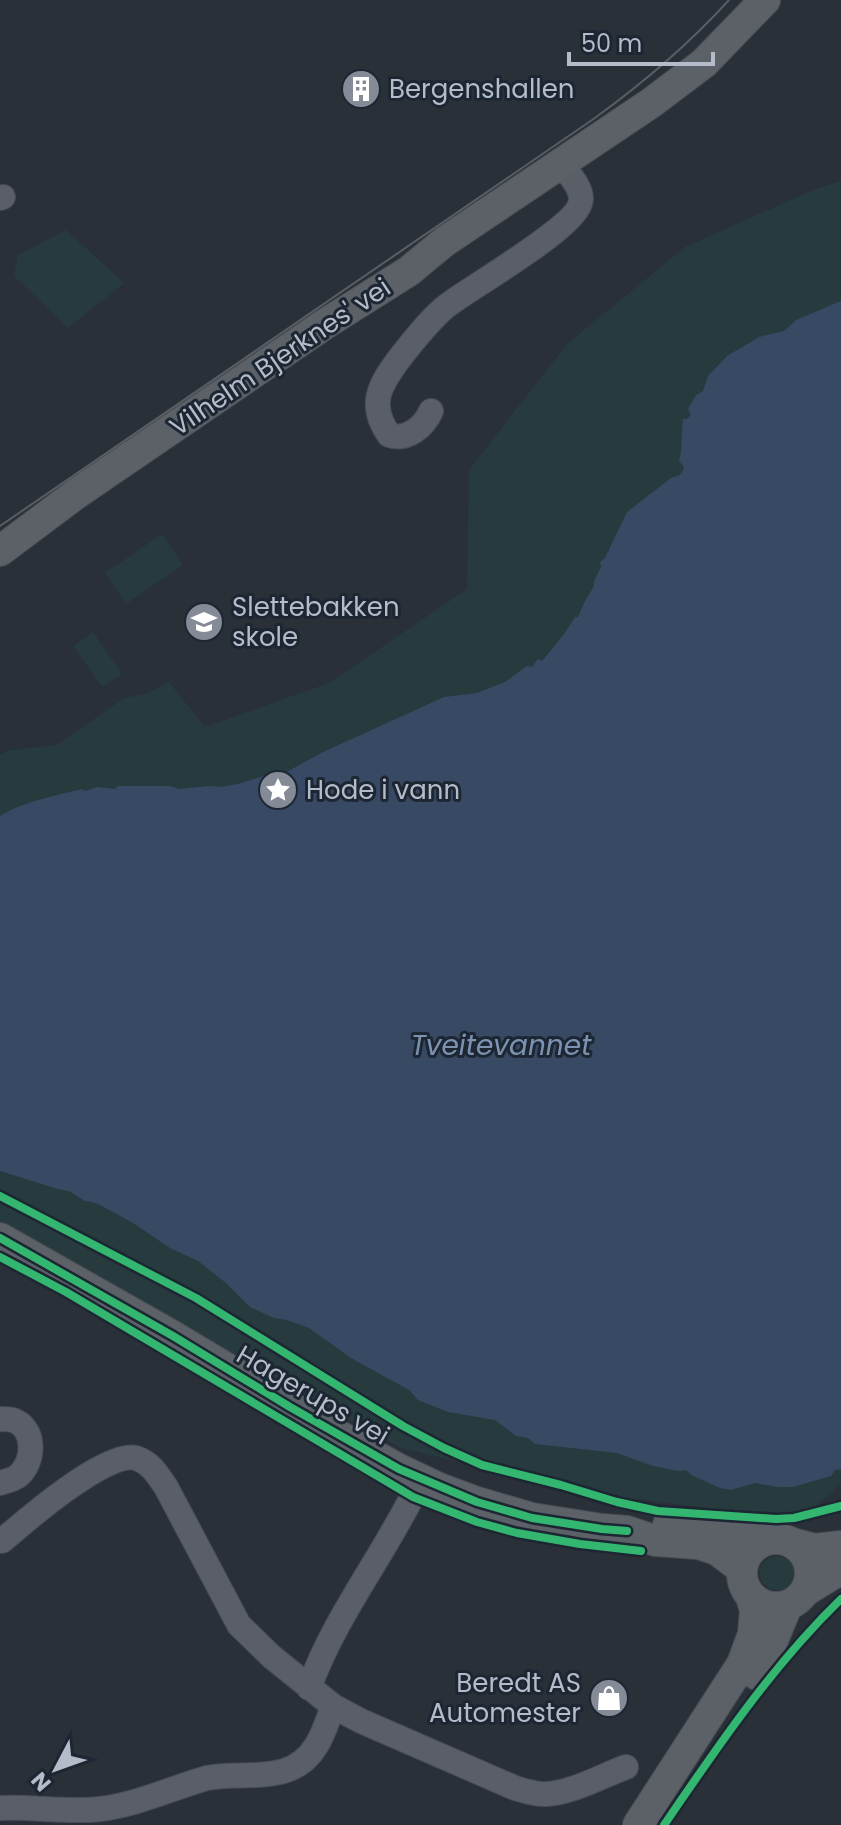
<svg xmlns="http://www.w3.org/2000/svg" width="841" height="1825" font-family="Poppins,sans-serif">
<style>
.green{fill:#273a3e}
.water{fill:#384963}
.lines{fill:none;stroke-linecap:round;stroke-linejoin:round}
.minor-casing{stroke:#484c53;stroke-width:26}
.major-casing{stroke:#484c55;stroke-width:32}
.minor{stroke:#5a5e66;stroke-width:24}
.major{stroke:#5c6168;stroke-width:30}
.tram{stroke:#595d64;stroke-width:2}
.cycleway-casing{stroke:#1d2633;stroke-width:13}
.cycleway{stroke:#33b770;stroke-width:8}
.labels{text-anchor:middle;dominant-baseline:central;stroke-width:6;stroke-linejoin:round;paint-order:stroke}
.poi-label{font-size:26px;fill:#b4bcc9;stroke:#1d2633;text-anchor:start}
.street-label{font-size:26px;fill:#b4bcc9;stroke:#1d2633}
.water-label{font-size:28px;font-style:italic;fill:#7c92b1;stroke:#1d2633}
</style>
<rect width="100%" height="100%" fill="#2a3038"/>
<path class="green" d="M 841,181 L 841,1484 L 800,1520 L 590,1493 L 401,1448 L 0,1226 L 0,754 L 10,750 L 57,745 L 124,698 L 146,694 L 169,682 L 205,727 L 329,683 L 467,589 L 469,470 L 567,344 L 685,247 L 813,190 Z
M 66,230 L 124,283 L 68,328 L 14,276 L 18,255 Z
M 162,534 L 183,565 L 126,604 L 105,573 Z
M 93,632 L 122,674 L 102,687 L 73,646 Z
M760 1573a17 17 0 1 1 34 0a17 17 0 1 1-34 0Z"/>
<path class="water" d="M 841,301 L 841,1469 L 835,1470 L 831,1476 L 793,1487 L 777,1487 L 755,1483 L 731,1490 L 720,1488 L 691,1475 L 686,1470 L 678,1471 L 653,1466 L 617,1453 L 535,1444 L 528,1438 L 516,1436 L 495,1420 L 448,1412 L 418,1400 L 409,1390 L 351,1358 L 309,1328 L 287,1320 L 274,1318 L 250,1307 L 226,1283 L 198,1261 L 170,1248 L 133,1223 L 100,1205 L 92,1202 L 85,1201 L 69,1191 L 61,1190 L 0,1171 L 0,816 C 24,801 55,796 82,789 L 85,791 L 97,787 L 115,789 L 118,786 L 170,786 L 179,789 L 210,786 L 221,787 L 238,784 L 270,774 L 283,774 L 321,753 L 444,697 L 477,693 L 505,682 L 527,666 L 532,667 L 538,659 L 541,661 L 543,660 L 564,634 L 575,617 L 578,617 L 584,603 L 594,586 L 594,581 L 601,567 L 600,562 L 605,558 L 627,512 L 671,478 C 678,476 683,475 684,467 L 679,461 C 683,447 681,434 683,419 L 687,419 L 691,415 L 688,409 L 696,395 L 703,391 L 708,376 L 727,356 L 759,337 L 784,331 L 796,320 Z"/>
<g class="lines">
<defs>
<path id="minor" d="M 0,198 L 3,197
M 431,411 C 424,427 407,441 389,435 C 368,405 379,386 399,359 C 413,341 427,323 444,308 C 468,288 581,226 581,199 C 581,186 568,173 560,163
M 0,1419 C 4,1419 9,1419 13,1420 C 36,1428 35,1462 18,1476 C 13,1480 6,1481 0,1483
M 2,1541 C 25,1521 107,1450 136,1458 C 151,1463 157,1474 166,1487 L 239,1625 L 272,1657 L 333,1706 L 361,1721 L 515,1788 C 525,1791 536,1795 547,1794 C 571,1793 602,1776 626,1767
M 309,1688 C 335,1615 388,1550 421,1479
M 0,1808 C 33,1806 67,1813 100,1809 C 136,1805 172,1788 207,1778 C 245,1771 292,1786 316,1746 C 324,1734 328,1719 333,1706"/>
<path id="major" d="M 0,551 L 76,494 L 325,324 L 409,271 L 444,242 L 651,103 L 704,63 L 765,0
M 0,1238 L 173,1336 L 345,1439 L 399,1469 L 439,1488 L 477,1502 L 532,1518 L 602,1529 L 627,1531 L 656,1541 L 698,1544 L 717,1550 L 742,1569
M 668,1525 L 700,1524 L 766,1540
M742 1573a34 34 0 1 1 68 0a34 34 0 1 1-68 0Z
M 792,1543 L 815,1549 L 841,1546
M 807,1590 L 841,1569
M 757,1675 L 762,1666 L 787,1606
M 638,1825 L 742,1664 L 753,1634 L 755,1610 L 751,1597"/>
</defs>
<use href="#minor" class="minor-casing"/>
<use href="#major" class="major-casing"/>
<use href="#minor" class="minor"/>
<use href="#major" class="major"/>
<path class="tram" d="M 0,526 L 592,120 C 642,84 688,45 729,0"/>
<defs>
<path id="cycleway" d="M 0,1196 L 196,1298 L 403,1426 L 444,1448 L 482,1465 L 561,1485 L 617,1502 L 658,1511 L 776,1519 L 794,1518 L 841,1506
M 0,1238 L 173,1336 L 290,1407 L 399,1469 L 477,1502 L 532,1518 L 602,1529 L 627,1531
M 0,1257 L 66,1292 L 413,1497 L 477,1522 L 517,1533 L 580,1544 L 641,1551
M 664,1825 C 718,1746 772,1666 841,1599"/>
</defs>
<use href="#cycleway" class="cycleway-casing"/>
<use href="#cycleway" class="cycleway"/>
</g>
<defs>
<symbol id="building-disc" viewBox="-11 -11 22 22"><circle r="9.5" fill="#848b96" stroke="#1d2633"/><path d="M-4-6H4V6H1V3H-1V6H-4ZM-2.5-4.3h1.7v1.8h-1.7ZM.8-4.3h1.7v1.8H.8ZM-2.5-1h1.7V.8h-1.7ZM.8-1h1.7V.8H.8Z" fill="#fff"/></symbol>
<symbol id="school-disc" viewBox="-11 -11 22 22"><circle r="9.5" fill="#848b96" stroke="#1d2633"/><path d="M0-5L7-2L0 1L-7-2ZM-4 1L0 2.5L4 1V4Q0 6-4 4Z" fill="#fff"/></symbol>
<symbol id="sight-disc" viewBox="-11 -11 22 22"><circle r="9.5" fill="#848b96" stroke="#1d2633"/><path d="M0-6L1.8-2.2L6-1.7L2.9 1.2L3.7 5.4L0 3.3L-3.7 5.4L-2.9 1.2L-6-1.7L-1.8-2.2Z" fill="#fff"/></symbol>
<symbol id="shop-disc" viewBox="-11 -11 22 22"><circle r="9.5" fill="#848b96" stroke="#1d2633"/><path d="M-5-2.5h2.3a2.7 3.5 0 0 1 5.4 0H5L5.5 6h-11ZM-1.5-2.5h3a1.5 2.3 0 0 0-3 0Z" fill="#fff"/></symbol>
</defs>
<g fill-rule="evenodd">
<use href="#building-disc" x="339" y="67" width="44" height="44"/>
<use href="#school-disc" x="182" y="600" width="44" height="44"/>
<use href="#sight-disc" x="256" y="768" width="44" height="44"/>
<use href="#shop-disc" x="587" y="1676" width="44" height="44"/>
</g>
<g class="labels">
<g class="poi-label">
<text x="389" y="89">Bergenshallen</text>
<text x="232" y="607">Slettebakken<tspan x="232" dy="30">skole</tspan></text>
<text x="306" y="790">Hode i vann</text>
<text x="581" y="1683" text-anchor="end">Beredt AS<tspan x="581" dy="30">Automester</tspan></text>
</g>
<g class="street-label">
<text transform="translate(280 357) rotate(-34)">Vilhelm Bjerknes' vei</text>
<text transform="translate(313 1395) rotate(30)">Hagerups vei</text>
</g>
<g class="water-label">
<text x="501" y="1045">Tveitevannet</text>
</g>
</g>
<g transform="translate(56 1769) rotate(229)" stroke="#1d2633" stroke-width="6" paint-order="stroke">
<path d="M0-6L14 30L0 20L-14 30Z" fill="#b4bcc9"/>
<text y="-12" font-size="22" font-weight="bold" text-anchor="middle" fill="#b4bcc9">N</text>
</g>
<path d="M569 52v12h144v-12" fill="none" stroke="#b4bcc9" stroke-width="4"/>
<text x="581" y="52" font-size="24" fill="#b4bcc9" stroke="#1d2633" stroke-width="6" paint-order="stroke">50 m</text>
</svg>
